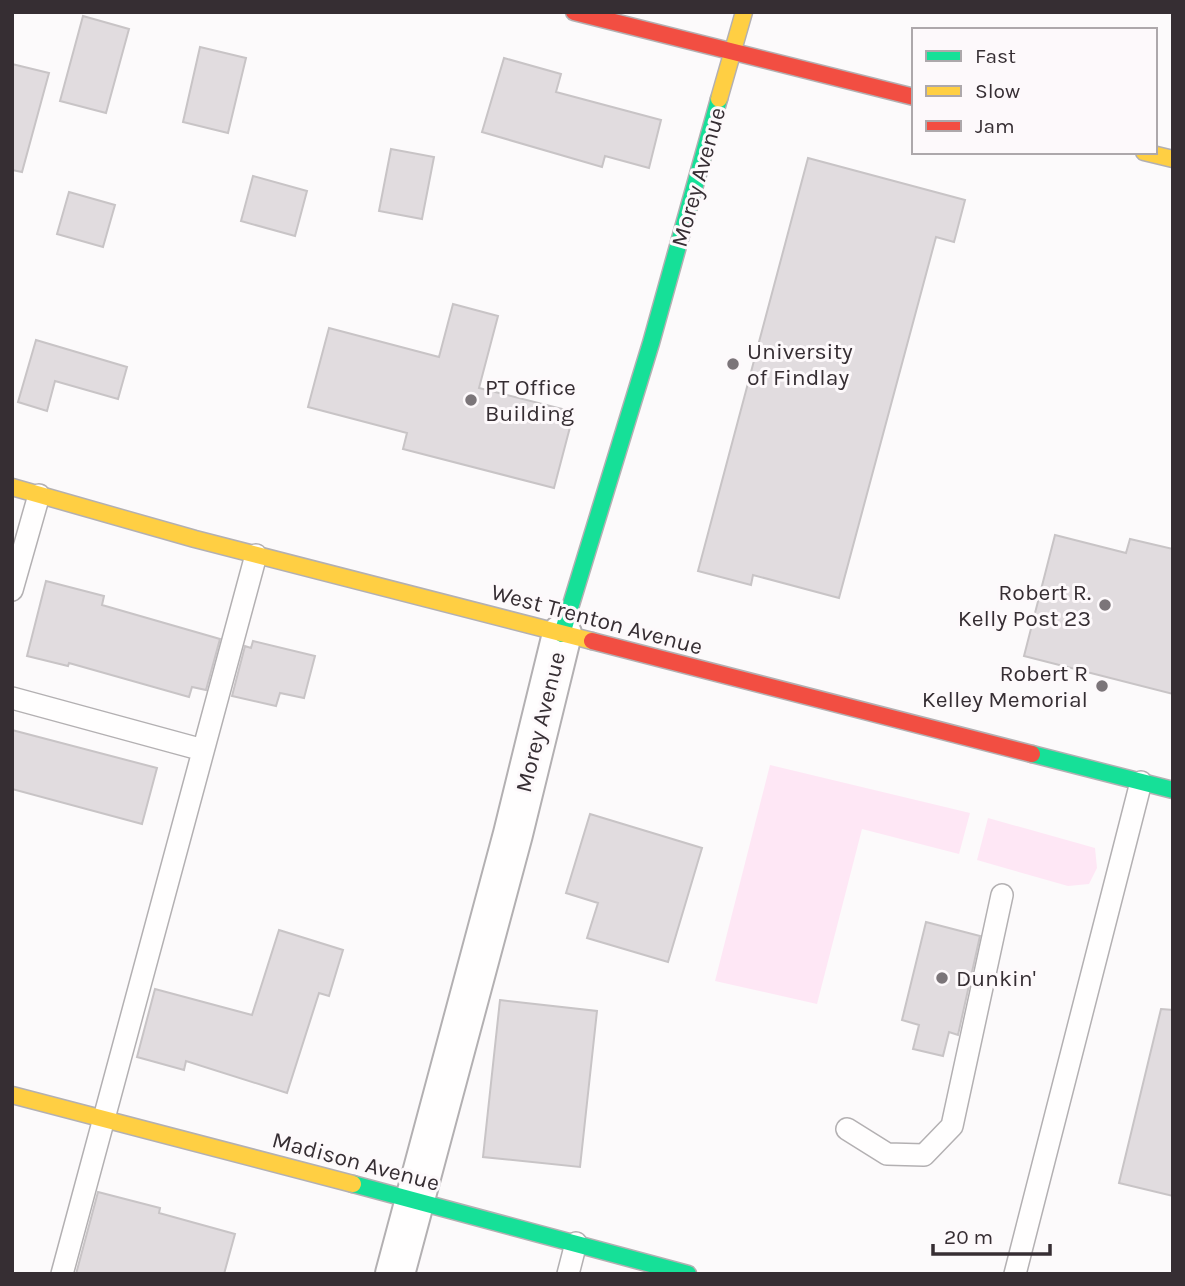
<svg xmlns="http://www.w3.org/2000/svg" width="1185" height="1286" font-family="Karla,sans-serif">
<rect width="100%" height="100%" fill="#fcfafb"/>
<path fill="#fee7f5" d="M770,765L970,813L959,854L862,829L817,1004L715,981Z
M988,818L1095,848L1097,868L1089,884L1068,886L977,860Z"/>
<path fill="#e1dcdf" stroke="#c8c4c6" stroke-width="2" d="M83,16L129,29L106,113L60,101Z
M200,47L246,58L228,133L183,122Z
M504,58L561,74L556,92L661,120L649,168L605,156L602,167L482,132Z
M12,64L49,73L22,172L12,170Z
M391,149L434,157L422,219L379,211Z
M808,158L965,200L954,242L936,237L839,598L753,575L751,585L698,571Z
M253,176L307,191L295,236L241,221Z
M69,192L115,205L103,247L57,234Z
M453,304L498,316L479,388L574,412L554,488L403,449L407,433L308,407L329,328L439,357Z
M36,340L127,367L118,399L55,381L47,411L18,402Z
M1055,535L1126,553L1130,539L1173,549V694L1024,656Z
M46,581L104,596L102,605L220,639L206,690L192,687L189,697L69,663L68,666L27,656Z
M253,641L315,656L304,698L280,693L276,706L232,696L245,646L251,648Z
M12,730L157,768L142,824L12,789Z
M590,814L702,848L668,962L587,938L598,903L566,893Z
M926,922L980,936L958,1035L949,1032L943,1056L913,1049L919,1025L902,1020Z
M279,930L343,950L329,996L319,993L287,1093L186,1061L184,1070L137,1057L155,989L252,1015Z
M500,1000L597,1011L580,1167L483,1157Z
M1161,1009L1173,1010V1196L1119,1183Z
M98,1192L160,1208L159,1213L235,1234L224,1274H76Z"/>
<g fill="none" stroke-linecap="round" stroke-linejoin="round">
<defs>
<path id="lane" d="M12,590L39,495
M12,698L203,750
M847,1129L887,1154L924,1155L952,1126L1002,895
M62,1274L256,555
M568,1274L576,1243
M1015,1274L1141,782"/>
<path id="street" d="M395,1274L513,834L562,634"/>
<path id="fast" d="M562,634L651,343L719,99
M1032,754L1173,790
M353,1184L688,1274"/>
<path id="slow" d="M719,99L744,12
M1144,152L1173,159
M12,487L195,539L592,641
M12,1095L353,1184"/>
<path id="jam" d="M574,12L914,97
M592,641L1032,754"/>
</defs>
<use href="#lane" stroke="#b3b0b2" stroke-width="24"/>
<use href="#street" stroke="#b3b0b2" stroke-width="42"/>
<use href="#fast" stroke="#b3b0b2" stroke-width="19"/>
<use href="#slow" stroke="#b3b0b2" stroke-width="19"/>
<use href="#jam" stroke="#b3b0b2" stroke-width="19"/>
<use href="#lane" stroke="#fffefe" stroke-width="21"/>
<use href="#street" stroke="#fffefe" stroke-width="38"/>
<use href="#fast" stroke="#16e098" stroke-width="16"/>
<use href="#slow" stroke="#ffcf43" stroke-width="16"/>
<use href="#jam" stroke="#f24e42" stroke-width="16"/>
</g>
<g fill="#7b7579" stroke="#fdf9fb" stroke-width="2.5">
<circle cx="733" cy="364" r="7"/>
<circle cx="471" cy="400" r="7"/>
<circle cx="1105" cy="605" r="7"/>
<circle cx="1102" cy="686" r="7"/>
<circle cx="942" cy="978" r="7"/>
</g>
<g text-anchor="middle" stroke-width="6" stroke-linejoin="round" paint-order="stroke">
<g font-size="23" fill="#362e33" stroke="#fdf9fb">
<text transform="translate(698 177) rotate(-74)" y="8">Morey Avenue</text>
<text transform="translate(597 619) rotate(15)" y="8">West Trenton Avenue</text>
<text transform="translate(540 722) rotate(-76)" y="8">Morey Avenue</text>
<text transform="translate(356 1161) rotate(15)" y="8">Madison Avenue</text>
</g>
<g font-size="23" fill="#362e33" stroke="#fdf9fb" text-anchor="start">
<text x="747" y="359">University<tspan x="747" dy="26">of Findlay</tspan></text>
<text x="485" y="395">PT Office<tspan x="485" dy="26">Building</tspan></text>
<text x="1091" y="600" text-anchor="end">Robert R.<tspan x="1091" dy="26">Kelly Post 23</tspan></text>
<text x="1088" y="681" text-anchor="end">Robert R<tspan x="1088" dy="26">Kelley Memorial</tspan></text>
<text x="956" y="986">Dunkin'</text>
</g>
</g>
<rect width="1185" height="1286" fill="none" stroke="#362e33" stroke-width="28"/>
<rect x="912" y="28" width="245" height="126" fill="#fdf9fb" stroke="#ada8ab" stroke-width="2"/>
<rect x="926" y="51" width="35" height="10" fill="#16e098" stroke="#ada8ab" stroke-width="2"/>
<text x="975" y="63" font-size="21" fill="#362e33">Fast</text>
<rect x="926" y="86" width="35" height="10" fill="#ffcf43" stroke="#ada8ab" stroke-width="2"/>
<text x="975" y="98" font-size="21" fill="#362e33">Slow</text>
<rect x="926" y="121" width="35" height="10" fill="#f24e42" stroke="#ada8ab" stroke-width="2"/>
<text x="975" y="133" font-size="21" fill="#362e33">Jam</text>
<path d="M933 1244v10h117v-10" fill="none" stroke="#362e33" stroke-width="3.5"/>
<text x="944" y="1244" font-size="21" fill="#362e33" stroke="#fdf9fb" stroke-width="5" paint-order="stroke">20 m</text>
</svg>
